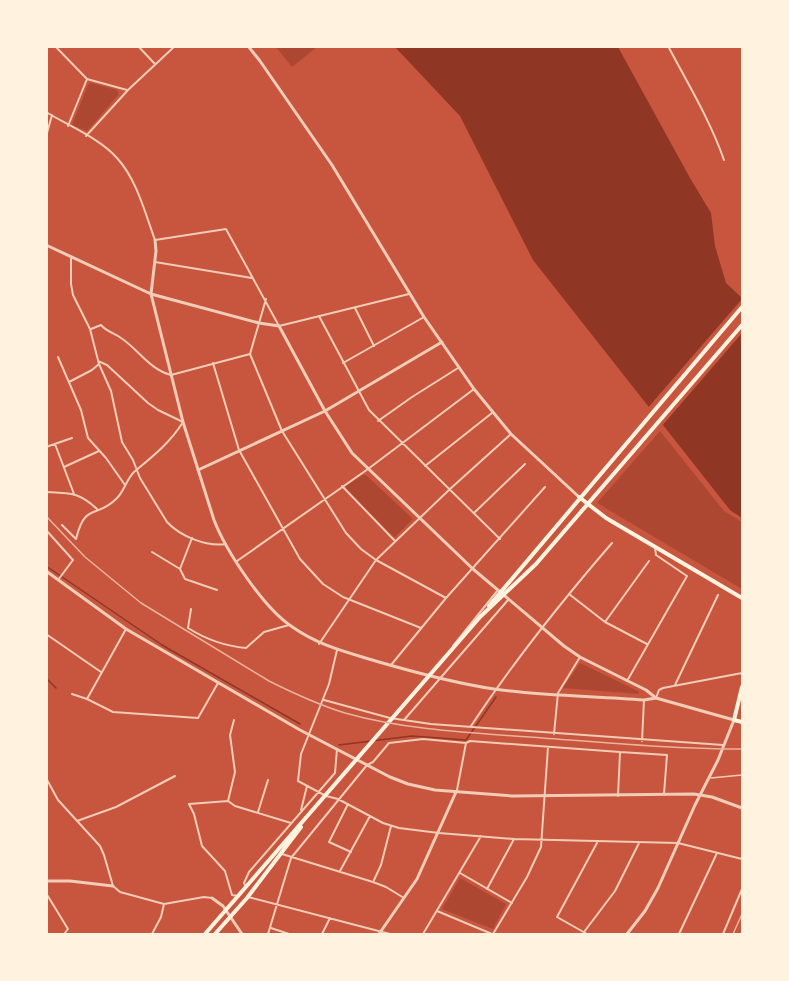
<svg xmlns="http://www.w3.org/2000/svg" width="789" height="981" font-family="'IBM Plex Sans',sans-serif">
<rect width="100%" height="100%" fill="#c8553d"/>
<path fill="#ae4732" d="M276,47H317L292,67Z
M91,83L117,90L119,94L87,131L72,125L88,85Z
M660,431L724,511L742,522V589L597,503Z
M363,475H366L413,519L396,536L394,537L346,489V486Z
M580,663L638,691L639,694L563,688Z
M460,878L506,904L493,929L442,909Z"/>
<path fill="#8f3625" d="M395,47H618L690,178L711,213L715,246L726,283L742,298V518L730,510L533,260L460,116Z"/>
<path fill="#c8553d" d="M742,299V333L661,427L646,410Z"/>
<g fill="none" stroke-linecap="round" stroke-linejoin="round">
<path stroke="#8f3625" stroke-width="1.5" d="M46,566L162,645L300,724
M46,678L56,688
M339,745L412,736L466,740L496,697"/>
<path stroke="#f1ccb7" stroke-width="1.5" d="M711,778L742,775"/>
<path stroke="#f1ccb7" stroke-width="2" d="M55,46L87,79L127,90
M138,46L155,64
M668,46C688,84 710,120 724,160
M46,112C69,126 99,138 117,158C137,180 145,213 155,240L226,229L279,326L409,294
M68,126L87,79
M47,133L52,115
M86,136L128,90L175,46
M71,257V284L73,295L90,329L99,364L111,391L122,442L133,460L140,478L167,522C180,536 206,547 226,544
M155,262L252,278
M266,299L250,354L282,431L346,533L361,549L376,560L446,598
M355,308L374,346
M319,316L369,410L500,539
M91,329L101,325C107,332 114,333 121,338C138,349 150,370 171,375L250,354
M58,357L81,410L88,438L106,458L125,485
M213,363L239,450L300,559L323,584L343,597L421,628
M343,363L424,317
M69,382L92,370L99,364
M378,421L412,397L458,368
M55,444L74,494
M46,447L72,438
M425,466L492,413
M64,467L99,451
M342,486L395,541
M46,492C70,493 79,492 97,509
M475,512L525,464
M62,525L76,539
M46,530L73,560L58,580
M76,539C85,502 96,519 116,499C124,492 126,480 134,472C152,457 170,443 183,422L158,410L148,403L107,365L98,361
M152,552L180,569L185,579L217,590
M237,561L368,469L474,389
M180,569L192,538
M569,594L605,622L647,644
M191,609L188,628C207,640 224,646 246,648L264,632L289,625
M605,622L649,561
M46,634L101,672
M319,644L376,560L450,489L511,434
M453,646L498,590
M337,650L329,684L301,754L298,781L326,796L338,799L383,823L399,828L439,833L514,839L678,843L742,859
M391,665L446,598L545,487
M627,681L687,576L656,555L655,548
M675,685L718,595
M72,694L87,699L113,712L198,718L218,683
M656,698L659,690L663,688L742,673
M87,699L126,629
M324,700L390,718L431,724L723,745
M404,720L508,600
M471,726C514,661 561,602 612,543
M554,734L558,693L580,657
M642,741L644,700
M620,752L667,755L664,794
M46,778L58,800L100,846L104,855L113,886L120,892L164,904L204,897L212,898
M457,790L466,743
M228,801L235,772L230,735L234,720
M348,804L329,842L351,852
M301,810L307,786
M258,812L268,780
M77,821L116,807L175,776
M282,854L373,882L386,887L404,898
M340,871L370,816
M460,873L512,903
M374,880L381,865L391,826
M246,887L244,883L249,872L335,773L337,749
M487,889L514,839
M46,893L68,929L64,934
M238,896L232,895L225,871L202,846L194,814L189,804L228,801L235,806L291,823
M248,897L390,934
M437,911L492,934
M271,928L289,934
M584,932L615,891L639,843
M152,934L161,917L164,904
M268,934L291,858L367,765L373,762L389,743L423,739L466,743L470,741L620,752L618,796
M322,934L330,918
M423,934L481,836
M493,934L527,877L541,847L548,747
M587,934L557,917L598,841
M679,934L717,853
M723,934L742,889"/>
<path stroke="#f1ccb7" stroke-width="3" d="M248,46L260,61L332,165L424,317L474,389L511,434L579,497
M155,240L156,251L151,294L183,422L214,520C226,551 263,607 291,626C319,646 346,652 379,662C417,673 454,683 494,689C543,696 594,696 644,700L656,698
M46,245L151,294L259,323L279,326L325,411L352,453L473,569L564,646L580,657L646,690L656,698L734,720L718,760L695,805L658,888L645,911L627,934
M198,470L325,411L442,342
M46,571L126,629L300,730L390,777L408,784L435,790L512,796L694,794L712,797L742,808
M46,881H70L113,886
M212,898L223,906L242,934
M379,934L417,879L456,792"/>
<path stroke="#fff3e0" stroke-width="4" d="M579,497L606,518L742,598
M489,606L742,307
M742,687L734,720L742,722
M205,934L480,617L536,564L742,325
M215,934L247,898L301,827"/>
<path stroke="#e9b49f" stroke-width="1.5" d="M46,516L85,557L141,603L269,681C293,693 319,705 345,713C409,731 477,733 543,738C609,743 676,749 742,749
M733,934L742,914"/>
</g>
<rect width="789" height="981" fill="none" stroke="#fff3e0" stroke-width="96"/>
</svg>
